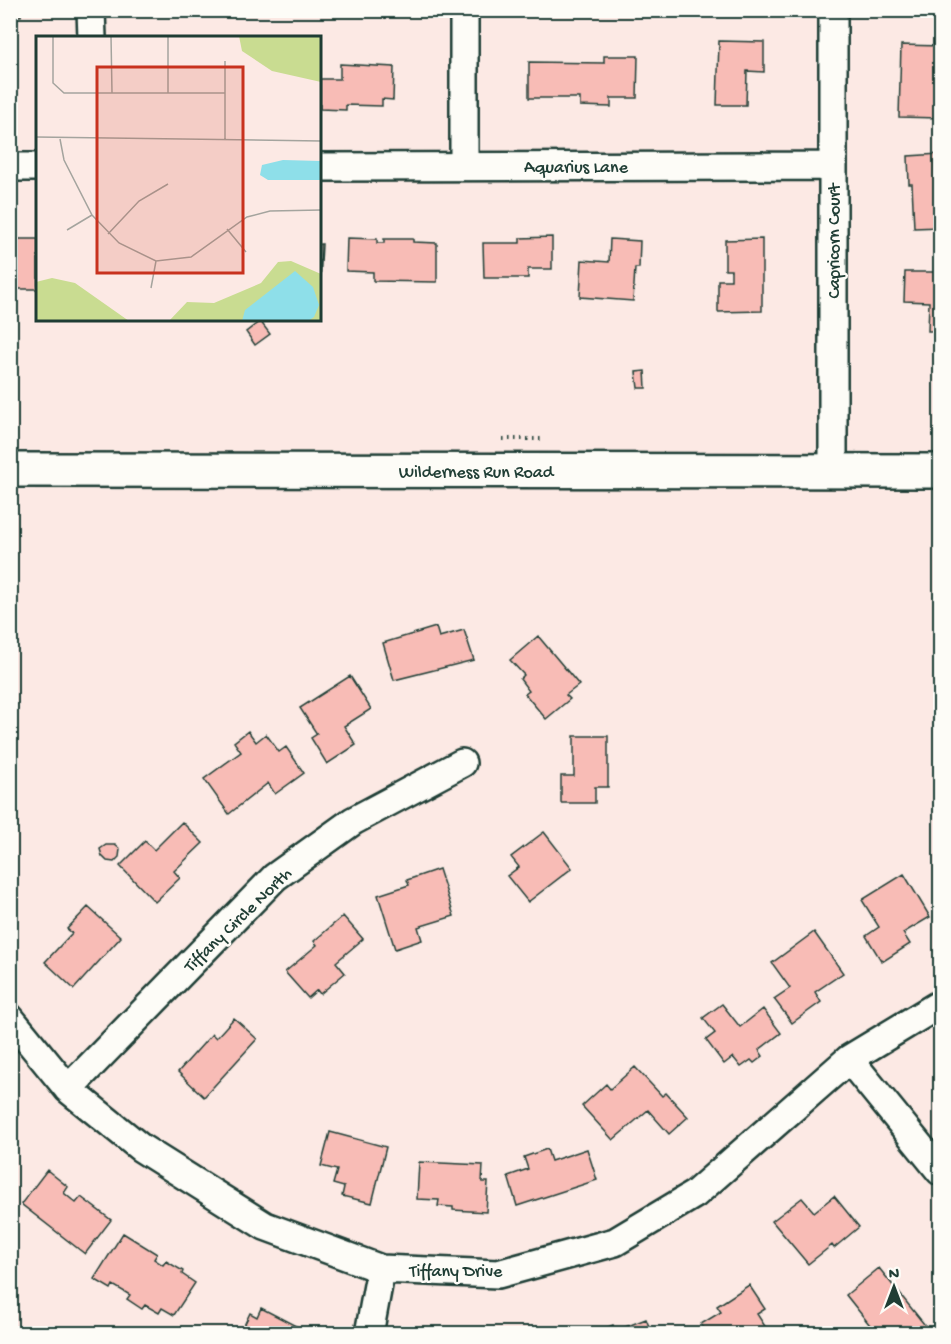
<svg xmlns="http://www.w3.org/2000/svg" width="951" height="1344" font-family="'Gochi Hand',sans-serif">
<rect width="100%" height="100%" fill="#fce9e4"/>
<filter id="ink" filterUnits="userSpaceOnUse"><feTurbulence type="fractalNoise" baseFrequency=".0167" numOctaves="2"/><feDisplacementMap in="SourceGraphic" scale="12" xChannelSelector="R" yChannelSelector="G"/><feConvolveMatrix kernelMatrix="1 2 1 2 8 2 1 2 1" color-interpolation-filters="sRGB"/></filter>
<g filter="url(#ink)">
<path fill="#f8bcb6" stroke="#1f3d34" stroke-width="1.5" d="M10,10H21V16H10Z
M170,10H202V14H170Z
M719,41L764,42V72L747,71L746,105H717Z
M901,45L940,46V118L899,117Z
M604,56H638L637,98H611V107L580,106V98H529V62L604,63Z
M340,64L394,67L393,100L382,99V106L346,105V110L320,109V79H340Z
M940,154V227L914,228L912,184H909L908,156Z
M552,237V269H528V278H484L483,243H520V238Z
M347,238L377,239V243H384V239H413V242L437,243V282L373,281V272L346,271Z
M10,239H38V289H10Z
M610,239L640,241L639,268H635L633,301L580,297L582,260L609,262Z
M762,239V311L718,312V280H731V270H725V240Z
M320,244H322L320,284Z
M905,272H935V279H940V331H928L929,302L904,301Z
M260,321L270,334L255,345L246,332Z
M645,371L646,388H638L636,372Z
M436,627L439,637L464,630L474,660L394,680L383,643Z
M538,636L579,685L566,695L570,699L546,719L525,694L529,691L520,679L524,675L510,660Z
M350,676L371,709L344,726L356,745L327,764L311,738L317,734L300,708Z
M248,731L256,742L266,734L279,752L286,747L304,773L275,794L268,783L229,814L204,779L241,752L234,742Z
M574,736H608V787H595V803H561V776H574Z
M182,822L203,843L174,871L180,878L155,902L120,866L145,841L154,850Z
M544,832L572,868L528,902L507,876L519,867L511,857Z
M106,845H115L120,849L119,857L114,862L107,861L102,856L100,849Z
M439,869L454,916L418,927L422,940L395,949L378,895L409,885L407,880Z
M904,874L930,917L903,933L910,944L882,962L866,936L879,927L862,900Z
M88,907L121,937L74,989L45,962L72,933L67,929Z
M343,916L363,939L336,962L345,973L320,994L317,990L308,998L285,972L317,945L314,941Z
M814,932L843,973L815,992L821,1002L792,1023L774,999L790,988L772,963Z
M722,1004L740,1027L763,1009L781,1033L759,1050L763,1056L754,1063L751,1060L741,1067L733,1057L724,1064L706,1040L715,1033L703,1018Z
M234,1018L257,1039L204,1097L178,1072L212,1034L216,1038Z
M635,1067L662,1096L666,1093L688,1117L669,1134L648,1110L613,1140L582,1106L606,1084L610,1089Z
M330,1132L386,1147L372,1203L342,1196L344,1187L333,1184L337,1170L321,1166Z
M547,1149L551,1161L587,1149L597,1180L517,1206L508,1176L528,1169L524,1157Z
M419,1162L483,1165L482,1182H488L486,1212L453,1210V1207L438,1206L439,1200L417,1199Z
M47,1170L68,1187L64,1193L76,1203L81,1197L111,1220L85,1254L21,1204Z
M834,1196L859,1227L834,1248L832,1245L808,1264L772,1221L802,1198L814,1212Z
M123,1233L157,1254L154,1259L163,1265L166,1261L183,1271L182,1274L195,1283L174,1315L162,1308L159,1313L145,1305L142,1309L127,1299L130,1295L113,1285L111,1289L94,1279Z
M879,1268L932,1334H877L846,1295Z
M749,1285L765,1309L757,1314L770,1334H707L701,1324L721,1312L717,1306Z
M261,1308L296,1326L292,1334H240L250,1313L257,1317Z
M646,1319L652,1334H591L613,1325L615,1331Z"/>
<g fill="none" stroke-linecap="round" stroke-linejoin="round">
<defs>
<path id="minor" d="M91,10L92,38
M464,10V166
M10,167H38
M320,167L833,166
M833,471V10
M10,1018L68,1089L141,1148L265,1226L381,1269L498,1274L615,1242L695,1194L849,1059L940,1004
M849,1059L940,1171
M68,1089L275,877L353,821L462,763
M369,1334L381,1269"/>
<path id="tertiary" d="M10,470L940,471"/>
</defs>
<use href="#minor" stroke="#1f3d34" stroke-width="32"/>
<use href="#tertiary" stroke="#1f3d34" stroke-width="38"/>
<path stroke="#1f3d34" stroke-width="4" stroke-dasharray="1.5 4.5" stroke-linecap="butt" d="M503,439H541"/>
<use href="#minor" stroke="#fdfcf7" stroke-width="27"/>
<use href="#tertiary" stroke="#fdfcf7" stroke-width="33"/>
</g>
</g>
<g text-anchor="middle" stroke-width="5" stroke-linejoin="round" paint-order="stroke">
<g font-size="18" fill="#1f3d34" stroke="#fdfcf7">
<text x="576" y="172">Aquarius Lane</text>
<text transform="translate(833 241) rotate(-90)" y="6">Capricorn Court</text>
<text x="476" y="477">Wilderness Run Road</text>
<text transform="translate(237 919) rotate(-44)" y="6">Tiffany Circle North</text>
<text x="456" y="1276">Tiffany Drive</text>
</g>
</g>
<g transform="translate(36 36)">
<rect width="285" height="285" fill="#fce9e4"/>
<path d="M203,0H285V46L236,35L206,15ZM255,225L285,238V285H133L151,266L178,267L225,247L242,226ZM16,242L39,247L93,285H0V246Z" fill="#c9dc91"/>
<path d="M235,0H285V5L265,28H259Z" fill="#c9dc91"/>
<path d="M247,124L285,125V144H232L224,139L226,129ZM259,235L277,251L283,269L278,281L272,285H206L209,274Z" fill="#8edfe9"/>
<path fill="none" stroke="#a4a49e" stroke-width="1.5" d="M17,0V47L28,57H189M75,0L76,57M132,0V57M0,101L285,105M24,103L28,124L56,179L83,207L120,225L155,221L211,181L234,175L285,174M189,103V25M191,193L210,216M31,194L56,179M72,198L103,165L132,148M115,252L120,225"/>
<path fill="#c8321e" fill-opacity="0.15" stroke="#c8321e" stroke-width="3" d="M61,31H207V237H61Z"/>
<rect width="285" height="285" fill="none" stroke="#1f3d34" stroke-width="3"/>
</g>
<rect width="951" height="1344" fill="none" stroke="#fdfcf7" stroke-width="36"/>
<rect x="18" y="18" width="915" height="1308" fill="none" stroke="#1f3d34" stroke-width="2" filter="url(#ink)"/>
<g transform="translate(894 1287)" stroke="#fdfcf7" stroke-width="4.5" paint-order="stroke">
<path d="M0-4.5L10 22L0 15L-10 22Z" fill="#1f3d34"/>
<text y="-9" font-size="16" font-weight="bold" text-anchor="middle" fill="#1f3d34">N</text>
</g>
</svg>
